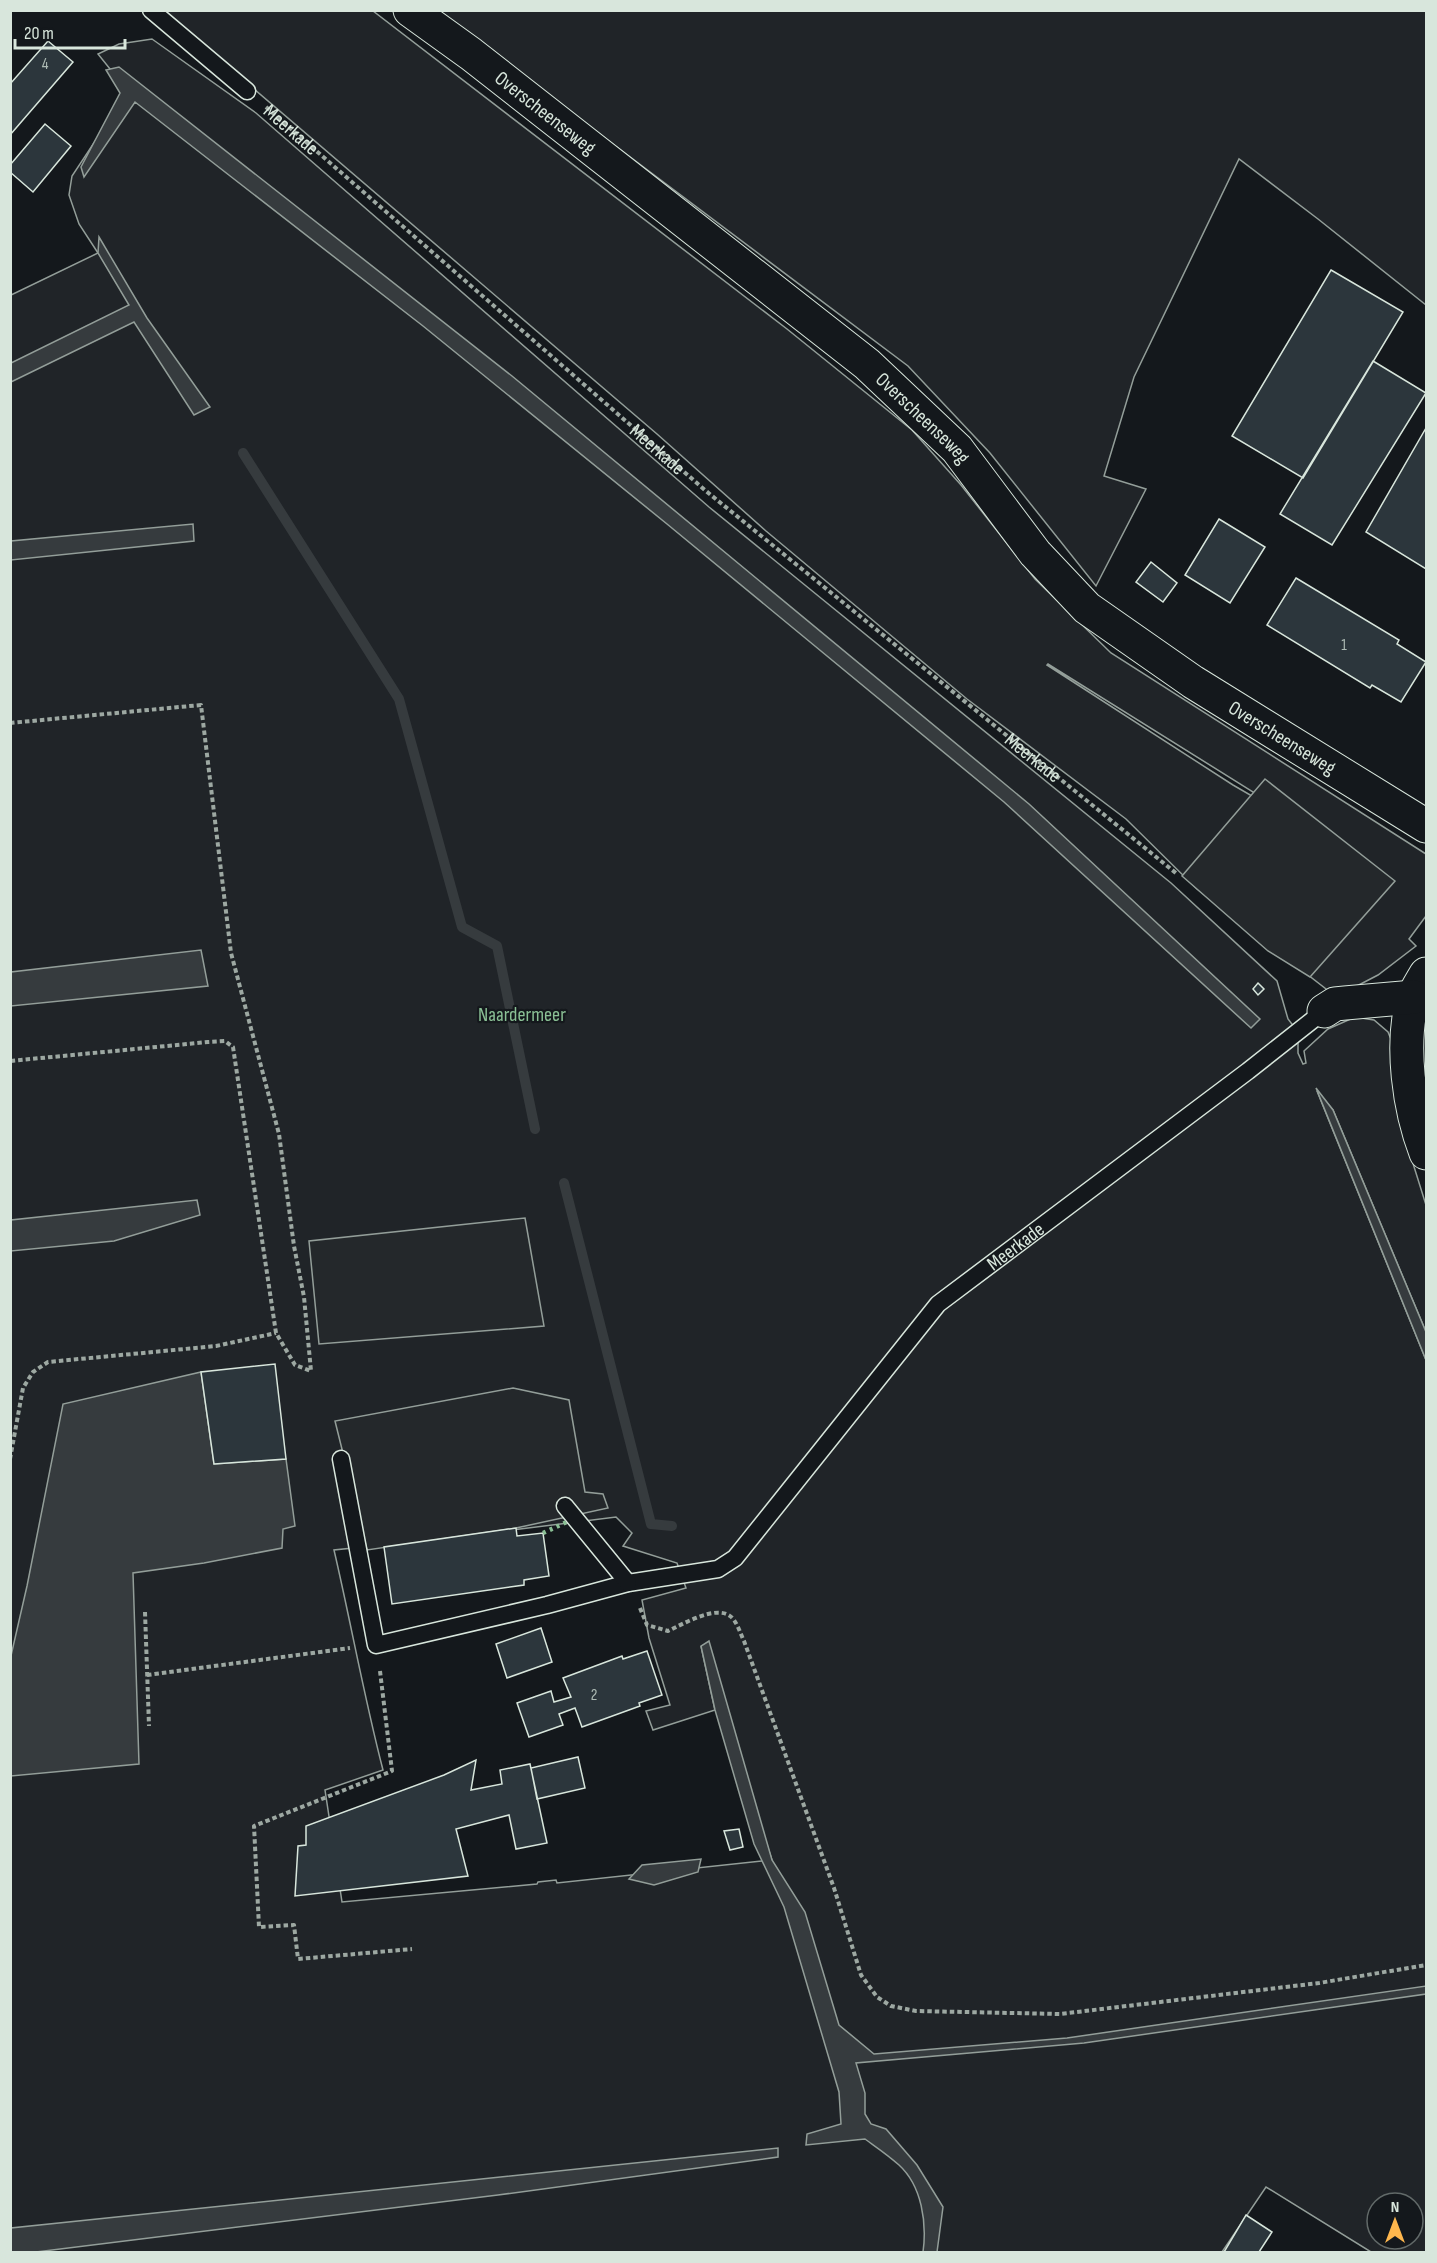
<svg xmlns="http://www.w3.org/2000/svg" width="1437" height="2263" font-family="'Sofia Sans Condensed',sans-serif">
<rect width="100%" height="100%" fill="#14181c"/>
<path fill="#202428" stroke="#939e99" stroke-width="1.5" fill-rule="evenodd" d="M163,11H373L787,329L912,430L961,485L1035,579L1111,653L1426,854V916L1409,939L1416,946L1378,975L1353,988L1330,992L1197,889L1126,819L967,699L766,531L657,434ZM1047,665L1048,664L1362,860L1233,785Z
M436,11H1426V305L1318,219L1239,159L1134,377L1104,476L1146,489L1096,586L990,453L908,366Z
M152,39L256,113L709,507L1171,883L1277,981L1288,1019L1298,1032V1053L1303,1064L1306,1063L1304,1051L1328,1029L1355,1017L1374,1020L1388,1032L1395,1049L1411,1157L1426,1205V1332L1333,1110L1317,1091L1426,1360V2252H1371L1266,2187L1222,2252H11V295L98,253L79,224L69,195L72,176L133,84L110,69L98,54L119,44ZM616,1517L632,1533L623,1546L677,1563L686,1588L642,1600L649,1638L670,1705L646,1711L653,1730L715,1710L701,1646L772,1860L557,1883L556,1880L538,1882L537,1884L342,1902L325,1790L383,1770C364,1697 351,1623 334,1550L441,1539ZM1377,2203H1413V2239H1377Z"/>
<path fill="#24282b" stroke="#939e99" stroke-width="1.5" d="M1265,779L1395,881L1310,977L1268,951L1182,876Z
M525,1218L544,1326L319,1344L309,1241Z
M513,1388L569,1400L585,1492L603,1494L608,1508L516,1528L367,1550L335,1421Z"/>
<path fill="#363b3e" stroke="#939e99" stroke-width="1.5" d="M119,67L512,376L1029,804L1260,1019L1251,1028L1004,802L667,524L423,326L135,102L84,177L81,167L120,93L106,70Z
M99,237L147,318L210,407L194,415L134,322L11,382V363L129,305L98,253Z
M193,524L194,541L11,560V541Z
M201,950L208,986L11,1006V972Z
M1316,1088L1333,1110L1426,1332V1360Z
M197,1200L200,1215L114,1241L11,1251V1220Z
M201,1372L214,1464L286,1459L295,1526L283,1529L282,1548L204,1563L133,1573L139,1764L11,1776L10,1660L27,1586L63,1404Z
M709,1641L772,1860L805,1912L839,2025L874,2054L1067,2038L1426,1986V1994L1084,2043L856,2063L865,2093V2114L871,2124L886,2129L917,2165L943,2207L937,2252H923C927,2223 922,2186 899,2165C888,2155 876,2147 865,2139L806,2145L807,2134L841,2124L839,2092L784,1907L754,1844L715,1710L701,1646Z
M701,1859L698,1872L654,1885L629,1879L642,1865Z
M778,2148V2157L498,2195L36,2252H11V2228Z"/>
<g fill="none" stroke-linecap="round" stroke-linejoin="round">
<path stroke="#363b3e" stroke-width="10" d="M243,453L399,699L462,927L497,946L535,1129
M564,1183L651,1524L672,1526"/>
</g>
<path fill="#2c363c" stroke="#d8e6dc" stroke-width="1.5" d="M48,41L73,62L10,135V84Z
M45,124L71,146L33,192L10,172V165Z
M1331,270L1403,312L1303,478L1232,436Z
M1373,361L1426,393L1332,545L1280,514Z
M1426,428V569L1366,532Z
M1219,519L1265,547L1230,603L1185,575Z
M1151,562L1177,583L1163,602L1136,582Z
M1296,578L1399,640L1397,644L1426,662L1401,702L1372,685L1370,688L1267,625Z
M1258,983L1264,989L1258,995L1253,989Z
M275,1364L286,1459L214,1464L201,1372Z
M516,1528L517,1536L543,1533L549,1576L524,1580V1585L392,1604L384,1547Z
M541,1628L552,1662L507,1678L496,1644Z
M647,1651L662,1695L639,1703L640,1706L582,1727L575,1708L559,1714L563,1725L529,1737L517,1703L551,1691L554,1702L571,1697L563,1678L622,1656L623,1659Z
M578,1757L585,1788L537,1799L531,1768Z
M476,1760L471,1790L502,1784L500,1770L530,1764L547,1843L516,1849L509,1815L456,1829L468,1876L295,1896L298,1846L306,1845V1826L444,1775Z
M739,1829L743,1847L730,1850L724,1831Z
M1246,2215L1272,2232L1259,2252H1224Z"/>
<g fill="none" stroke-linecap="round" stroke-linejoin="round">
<defs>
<g id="service">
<path d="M151,10L247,91"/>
<path id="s2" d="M341,1459L376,1645L547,1605L628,1583L718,1569L735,1558L938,1304L1248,1071L1324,1011"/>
<path d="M565,1506L628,1583"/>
</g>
<g id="minor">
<path id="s3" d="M410,10L471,54L867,364L957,449L1035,553L1087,608L1193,682L1426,826"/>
<path d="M1426,974C1422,981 1416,990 1413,998C1400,1045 1409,1109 1426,1153"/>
<path d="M1324,1011L1335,1004L1345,1003L1414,997"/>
</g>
</defs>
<use href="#service" stroke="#d8e6dc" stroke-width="19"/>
<use href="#minor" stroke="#d8e6dc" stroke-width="35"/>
<g stroke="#9da8a2" stroke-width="4" stroke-dasharray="4.5 3" stroke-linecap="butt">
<path id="s1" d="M266,107L706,491L1177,874"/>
<path d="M10,723L201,705L231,953L279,1134L294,1246L304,1297L311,1371L295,1365L276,1333L233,1047L225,1041L208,1042L10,1061"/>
<path d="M10,1459L23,1388L33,1372L48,1362L216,1346L276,1333"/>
<path d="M640,1608L647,1625L668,1631C683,1624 715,1605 730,1616C737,1621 740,1633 744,1641L834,1888L861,1975L877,1997L891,2006L916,2011L1060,2014L1319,1983L1426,1965"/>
<path d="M145,1612L149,1726"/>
<path d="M380,1671L392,1771L254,1826L259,1927L294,1925L298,1959L412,1949"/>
<path d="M147,1675L350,1648"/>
</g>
<use href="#service" stroke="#14181c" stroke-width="16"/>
<use href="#minor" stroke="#14181c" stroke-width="33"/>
<path stroke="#8ac095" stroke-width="4.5" stroke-dasharray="3 4.5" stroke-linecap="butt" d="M543,1533L569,1521"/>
</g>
<g text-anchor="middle" stroke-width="4.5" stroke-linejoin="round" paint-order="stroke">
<g font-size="16" fill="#adbab4">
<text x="45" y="69">4</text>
<text x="1344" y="650">1</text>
<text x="594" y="1700">2</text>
</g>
<g font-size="20" fill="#d8e6dc" stroke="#14181c">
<text dy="7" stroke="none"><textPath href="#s3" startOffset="170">Overscheenseweg</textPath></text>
<text dy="7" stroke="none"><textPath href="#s1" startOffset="34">Meerkade</textPath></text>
<text dy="7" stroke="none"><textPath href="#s3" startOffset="656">Overscheenseweg</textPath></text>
<text dy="7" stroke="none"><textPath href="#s1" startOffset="520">Meerkade</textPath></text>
<text dy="7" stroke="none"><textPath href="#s3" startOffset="1142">Overscheenseweg</textPath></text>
<text dy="7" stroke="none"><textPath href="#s1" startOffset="1006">Meerkade</textPath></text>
<text dy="7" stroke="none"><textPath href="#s2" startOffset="982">Meerkade</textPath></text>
</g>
<g font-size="20" fill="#8ac095" stroke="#14181c">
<text x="522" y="1021">Naardermeer</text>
</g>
</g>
<rect width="1437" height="2263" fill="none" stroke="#d8e6dc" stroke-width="24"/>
<g transform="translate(1395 2221)"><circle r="28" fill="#14181c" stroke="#626a69" stroke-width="1.5"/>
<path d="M0-4.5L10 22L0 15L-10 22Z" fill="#ffb74d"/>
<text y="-9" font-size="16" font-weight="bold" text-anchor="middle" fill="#d8e6dc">N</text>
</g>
<path d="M15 39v9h110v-9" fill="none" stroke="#d8e6dc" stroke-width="3"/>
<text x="24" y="39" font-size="18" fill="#d8e6dc" stroke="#14181c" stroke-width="4.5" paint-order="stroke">20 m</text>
</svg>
